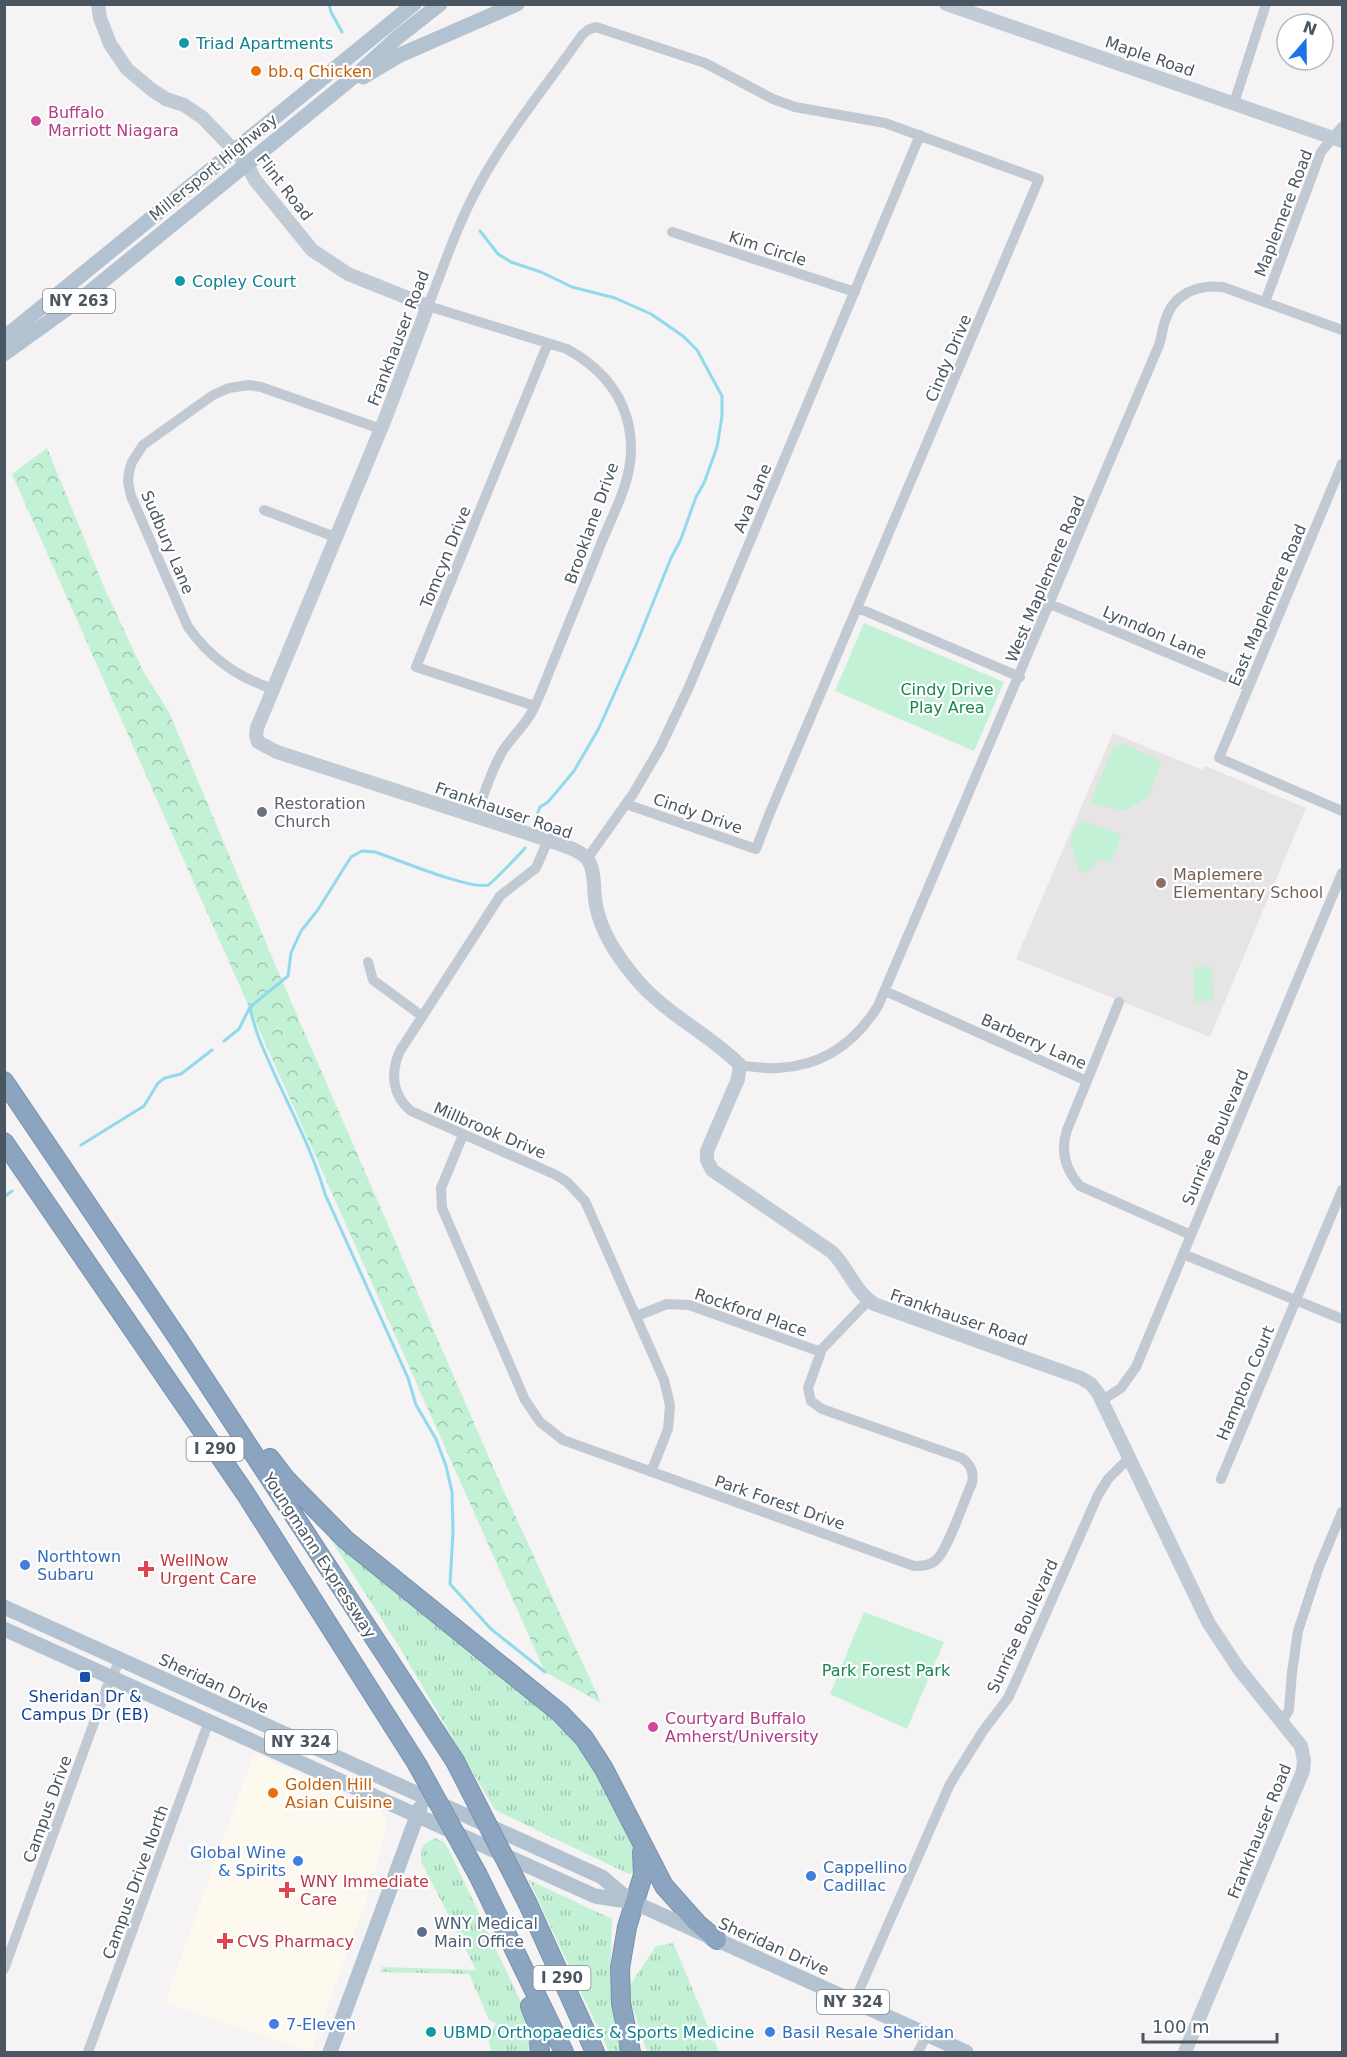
<svg xmlns="http://www.w3.org/2000/svg" width="1347" height="2057" font-family="'DejaVu Sans',sans-serif">
<defs>
<pattern id="grass-tufts" width="24" height="20" patternUnits="userSpaceOnUse" patternTransform="scale(1.5)"><rect width="24" height="20" fill="#c3f1d5"/><path d="M3 7l-1-3M5 7V3M7 7l1-3M15 17l-1-3M17 17v-4M19 17l1-3" fill="none" stroke="#a0c6b0"/></pattern>
<pattern id="forest-crowns" width="20" height="18" patternUnits="userSpaceOnUse" patternTransform="scale(1.5)"><rect width="20" height="18" fill="#c3f1d5"/><path d="M2 6a3 3 0 1 1 6 0M12 15a3 3 0 1 1 6 0" fill="none" stroke="#a0c6b0"/></pattern>
</defs>
<rect width="100%" height="100%" fill="#f5f3f3"/>
<path fill="#fdf9ef" d="M254,1753L382,1812L387,1824L367,1899L311,2052L165,2002Z"/>
<path fill="#e6e4e5" d="M1113,733L1202,770L1205,766L1306,808L1210,1037L1016,959Z"/>
<path fill="url(#grass-tufts)" d="M321,1524L566,1726L594,1768L639,1860L638,1872L629,1874L495,1810L400,1648Z
M435,1838L444,1842L450,1852L528,2017L532,2045L531,2052H491L489,2041L496,2023L489,2020L469,1974L381,1972L382,1967L476,1970L421,1861C422,1846 421,1845 435,1838Z
M529,1880L612,1919L610,1981L614,2017L625,2052H609Z
M673,1943L719,2052H647L627,1990L656,1946Z"/>
<path fill="url(#forest-crowns)" d="M47,448L104,587L143,671L169,712L277,969L497,1476L601,1703L545,1672L12,474Z"/>
<path fill="#c3f1d5" d="M864,623L1004,682L974,751L835,691Z
M1123,743L1161,761L1149,796L1125,811L1090,803L1113,747Z
M1080,820L1122,835L1111,863L1101,859L1096,861V865L1087,873L1079,870L1070,842Z
M1211,966L1214,1000L1195,1002L1193,968Z
M864,1612L944,1642L907,1729L830,1694Z"/>
<g fill="none" stroke-linecap="round" stroke-linejoin="round">
<path stroke="#90daee" stroke-width="3" d="M329,4L331,12L342,32
M480,231L498,254L511,262L541,272L572,287L615,298L651,314L683,336L697,350L722,396V416L717,447L704,483L696,497L681,539L671,558L636,645L599,728L574,771L548,802L540,807L534,822
M250,1007C254,1030 265,1053 274,1073C292,1113 313,1152 325,1194L408,1378L416,1405L436,1439L446,1466L452,1492L453,1532L450,1584L491,1629L545,1672
M224,1041L239,1029L250,1007L288,976L291,953L301,931L317,911L351,857L362,851L375,852C396,859 470,890 488,885C491,884 521,853 525,848
M81,1145L144,1106L158,1083L165,1078L181,1074L212,1050
M4,1197L12,1191"/>
<defs>
<path id="highway" d="M4,1081L179,1340L455,1761
M4,1142L245,1493L417,1764
M270,1458L286,1479L346,1540L560,1713L584,1738L604,1769L664,1886L697,1923L717,1940
M478,1875L564,2052
M528,1904L595,2052
M530,2006L538,2027L540,2052
M631,2052L621,2003L620,1968L627,1927L643,1875L642,1852"/>
</defs>
<use href="#highway" stroke="#7690ad" stroke-width="20"/>
<path stroke="#c1cad2" stroke-width="10" d="M1234,103L1266,4
M672,232L855,292
M1265,302L1321,152L1342,127
M1342,464L1219,758L1342,811
M264,510L335,537
M1050,604L1249,687
M858,608L1020,677
M273,689C237,677 210,658 188,627L131,496L128,482L129,472L132,462L143,445L213,395L229,388L249,385L261,387L381,429
M535,706L416,667L548,343
M476,817C483,796 490,774 501,754C510,738 525,726 533,710C542,692 548,673 556,655C571,617 587,580 602,541C614,512 632,480 631,447C630,402 605,370 567,349L428,306C444,266 457,225 478,187C507,133 547,85 582,35L588,30L596,27L705,63L773,99L795,107L885,123L1039,179L769,815L756,849L626,804
M548,840L536,868L500,896L400,1051C390,1073 392,1095 411,1111L556,1175L567,1182L585,1201L664,1380L670,1405L669,1418L668,1429L651,1472
M587,859L633,794L660,748L689,687L920,135
M368,962L373,980L422,1016
M885,991L1087,1081
M1119,1002L1067,1130C1060,1151 1065,1169 1080,1186L1191,1235
M740,1066C753,1066 765,1069 778,1068C822,1066 855,1043 878,1006L1159,345C1162,337 1162,329 1165,321C1173,294 1197,284 1223,287L1342,330
M463,1135L441,1188L442,1208L525,1400L540,1422L563,1440L914,1566C921,1566 930,1566 936,1560C948,1550 964,1500 972,1483C974,1472 971,1465 962,1458L822,1409L811,1401L808,1388L822,1349L868,1301
M1183,1254L1342,1319
M637,1316L667,1304L689,1305L821,1352
M1101,1401L1121,1388L1136,1367L1342,873
M1221,1479L1342,1190
M1282,1721L1289,1710L1292,1672L1298,1631L1319,1567L1342,1512
M4,1969L107,1687L120,1660
M854,2002L950,1784L983,1731L1008,1698L1016,1681L1098,1495L1108,1479L1128,1459
M88,2052L209,1721
M918,2052L927,2035"/>
<path stroke="#c1cbd6" stroke-width="14" d="M98,4L100,18L110,44L127,69L152,90L166,99L184,105L203,118L247,164L255,180L312,250L348,274L428,306L385,419L257,728L256,735L258,742L277,752L548,840C560,845 581,849 588,860C596,872 593,891 596,905C601,933 619,959 637,980C667,1015 708,1033 740,1065L738,1079L707,1151V1160L712,1170L832,1252C848,1268 855,1292 874,1304L1081,1378L1091,1384L1098,1393L1208,1622L1239,1669L1301,1746L1304,1761L1303,1771L1185,2052
M946,4L1342,141"/>
<path stroke="#b3c2d1" stroke-width="15" d="M363,77L400,55L517,4
M4,338L414,4
M4,354L86,295L357,74L398,37L440,4
M4,1607L602,1877L630,1901
M4,1629L595,1896L633,1902L966,2052
M330,2052L420,1808"/>
<use href="#highway" stroke="#8ba5c1" stroke-width="18"/>
<defs>
<path id="highway-bridge" d="M455,1761L528,1904
M417,1764L478,1875"/>
</defs>
<use href="#highway-bridge" stroke="#7690ad" stroke-width="20" stroke-linecap="butt"/>
<use href="#highway-bridge" stroke="#8ba5c1" stroke-width="18"/>
</g>
<g fill="#0f9aa8" stroke="#fff" stroke-width="2">
<circle cx="184" cy="43" r="6"/>
<circle cx="180" cy="281" r="6"/>
<circle cx="431" cy="2032" r="6"/>
</g>
<g fill="#e8710a" stroke="#fff" stroke-width="2">
<circle cx="256" cy="71" r="6"/>
<circle cx="273" cy="1793" r="6"/>
</g>
<g fill="#d1479c" stroke="#fff" stroke-width="2">
<circle cx="36" cy="121" r="6"/>
<circle cx="653" cy="1727" r="6"/>
</g>
<circle fill="#6b7280" stroke="#fff" stroke-width="2" cx="262" cy="812" r="6"/>
<circle fill="#8d6e63" stroke="#fff" stroke-width="2" cx="1161" cy="883" r="6"/>
<g fill="#3f7fe0" stroke="#fff" stroke-width="2">
<circle cx="25" cy="1565" r="6"/>
<circle cx="298" cy="1861" r="6"/>
<circle cx="811" cy="1876" r="6"/>
<circle cx="274" cy="2024" r="6"/>
<circle cx="770" cy="2032" r="6"/>
</g>
<g fill="#e0444e" stroke="#fff" stroke-width="2">
<path d="M143 1560h6v6h6v6h-6v6h-6v-6h-6v-6h6z"/>
<path d="M284 1881h6v6h6v6h-6v6h-6v-6h-6v-6h6z"/>
<path d="M222 1932h6v6h6v6h-6v6h-6v-6h-6v-6h6z"/>
</g>
<rect fill="#1a4fb4" stroke="#fff" stroke-width="2" x="79" y="1671" width="12" height="12" rx="3"/>
<circle fill="#5c6f8a" stroke="#fff" stroke-width="2" cx="422" cy="1932" r="6"/>
<g text-anchor="middle" stroke-width="4.5" stroke-linejoin="round" paint-order="stroke">
<g fill="#fff" stroke="#808990" stroke-width="1.5">
<rect x="43" y="289" width="72" height="24" rx="4.5"/>
<rect x="186.5" y="1437" width="57" height="24" rx="4.5"/>
<rect x="265" y="1730" width="72" height="24" rx="4.5"/>
<rect x="533.5" y="1966" width="57" height="24" rx="4.5"/>
<rect x="817" y="1990" width="72" height="24" rx="4.5"/>
</g>
<g font-size="15" font-weight="bold" fill="#4a5661">
<text x="79" y="306">NY 263</text>
<text x="215" y="1454">I 290</text>
<text x="301" y="1747">NY 324</text>
<text x="562" y="1983">I 290</text>
<text x="853" y="2007">NY 324</text>
</g>
<g font-size="16" fill="#0d838f" stroke="#fff" text-anchor="start">
<text x="196" y="49">Triad Apartments</text>
<text x="192" y="287">Copley Court</text>
<text x="443" y="2038">UBMD Orthopaedics &amp; Sports Medicine</text>
</g>
<g font-size="16" fill="#4a5661" stroke="#fff">
<text transform="translate(1150 56) rotate(19)" y="6">Maple Road</text>
<text transform="translate(213 167) rotate(-39)" y="6">Millersport Highway</text>
<text transform="translate(285 187) rotate(52)" y="6">Flint Road</text>
<text transform="translate(1283 213) rotate(-69)" y="6">Maplemere Road</text>
<text transform="translate(768 248) rotate(18)" y="6">Kim Circle</text>
<text transform="translate(398 338) rotate(-69)" y="6">Frankhauser Road</text>
<text transform="translate(948 358) rotate(-67)" y="6">Cindy Drive</text>
<text transform="translate(752 498) rotate(-67)" y="6">Ava Lane</text>
<text transform="translate(591 523) rotate(-70)" y="6">Brooklane Drive</text>
<text transform="translate(168 542) rotate(67)" y="6">Sudbury Lane</text>
<text transform="translate(445 557) rotate(-68)" y="6">Tomcyn Drive</text>
<text transform="translate(1045 579) rotate(-67)" y="6">West Maplemere Road</text>
<text transform="translate(1267 605) rotate(-67)" y="6">East Maplemere Road</text>
<text transform="translate(1155 632) rotate(23)" y="6">Lynndon Lane</text>
<text transform="translate(504 810) rotate(19)" y="6">Frankhauser Road</text>
<text transform="translate(698 813) rotate(19)" y="6">Cindy Drive</text>
<text transform="translate(1034 1041) rotate(24)" y="6">Barberry Lane</text>
<text transform="translate(490 1130) rotate(23)" y="6">Millbrook Drive</text>
<text transform="translate(1215 1137) rotate(-67)" y="6">Sunrise Boulevard</text>
<text transform="translate(751 1312) rotate(19)" y="6">Rockford Place</text>
<text transform="translate(959 1317) rotate(19)" y="6">Frankhauser Road</text>
<text transform="translate(1245 1383) rotate(-67)" y="6">Hampton Court</text>
<text transform="translate(780 1502) rotate(19)" y="6">Park Forest Drive</text>
<text transform="translate(320 1555) rotate(57)" y="6">Youngmann Expressway</text>
<text transform="translate(1022 1626) rotate(-65)" y="6">Sunrise Boulevard</text>
<text transform="translate(214 1683) rotate(25)" y="6">Sheridan Drive</text>
<text transform="translate(47 1809) rotate(-70)" y="6">Campus Drive</text>
<text transform="translate(1259 1831) rotate(-68)" y="6">Frankhauser Road</text>
<text transform="translate(135 1882) rotate(-70)" y="6">Campus Drive North</text>
<text transform="translate(774 1946) rotate(24)" y="6">Sheridan Drive</text>
</g>
<g font-size="16" fill="#c56008" stroke="#fff" text-anchor="start">
<text x="268" y="77">bb.q Chicken</text>
<text x="285" y="1790">Golden Hill<tspan x="285" dy="18">Asian Cuisine</tspan></text>
</g>
<g font-size="16" fill="#b23c85" stroke="#fff" text-anchor="start">
<text x="48" y="118">Buffalo<tspan x="48" dy="18">Marriott Niagara</tspan></text>
<text x="665" y="1724">Courtyard Buffalo<tspan x="665" dy="18">Amherst/University</tspan></text>
</g>
<g font-size="16" fill="#17864f" stroke="#fff">
<text x="947" y="695">Cindy Drive<tspan x="947" dy="18">Play Area</tspan></text>
<text x="886" y="1676">Park Forest Park</text>
</g>
<g font-size="16" fill="#5b616d" stroke="#fff" text-anchor="start">
<text x="274" y="809">Restoration<tspan x="274" dy="18">Church</tspan></text>
</g>
<g font-size="16" fill="#785e54" stroke="#fff" text-anchor="start">
<text x="1173" y="880">Maplemere<tspan x="1173" dy="18">Elementary School</tspan></text>
</g>
<g font-size="16" fill="#366cbe" stroke="#fff" text-anchor="start">
<text x="37" y="1562">Northtown<tspan x="37" dy="18">Subaru</tspan></text>
<text x="286" y="1858" text-anchor="end">Global Wine<tspan x="286" dy="18">&amp; Spirits</tspan></text>
<text x="823" y="1873">Cappellino<tspan x="823" dy="18">Cadillac</tspan></text>
<text x="286" y="2030">7-Eleven</text>
<text x="782" y="2038">Basil Resale Sheridan</text>
</g>
<g font-size="16" fill="#be3a42" stroke="#fff" text-anchor="start">
<text x="160" y="1566">WellNow<tspan x="160" dy="18">Urgent Care</tspan></text>
<text x="300" y="1887">WNY Immediate<tspan x="300" dy="18">Care</tspan></text>
<text x="237" y="1947">CVS Pharmacy</text>
</g>
<g font-size="16" fill="#164399" stroke="#fff">
<text x="85" y="1702">Sheridan Dr &amp;<tspan x="85" dy="18">Campus Dr (EB)</tspan></text>
</g>
<g font-size="16" fill="#4e5e75" stroke="#fff" text-anchor="start">
<text x="434" y="1929">WNY Medical<tspan x="434" dy="18">Main Office</tspan></text>
</g>
</g>
<rect width="1347" height="2057" fill="none" stroke="#4a5661" stroke-width="12"/>
<g transform="translate(1305 42) rotate(20)"><circle r="28" fill="#ffffff" stroke="#b7bbc0" stroke-width="1.5"/>
<path d="M0-4.5L10 22L0 15L-10 22Z" fill="#1a73e8"/>
<text y="-9" font-size="16" font-weight="bold" text-anchor="middle" fill="#4a5661">N</text>
</g>
<path d="M1143 2033v9h134v-9" fill="none" stroke="#4a5661" stroke-width="3"/>
<text x="1152" y="2033" font-size="18" fill="#4a5661" stroke="#ffffff" stroke-width="4.5" paint-order="stroke">100 m</text>
</svg>
